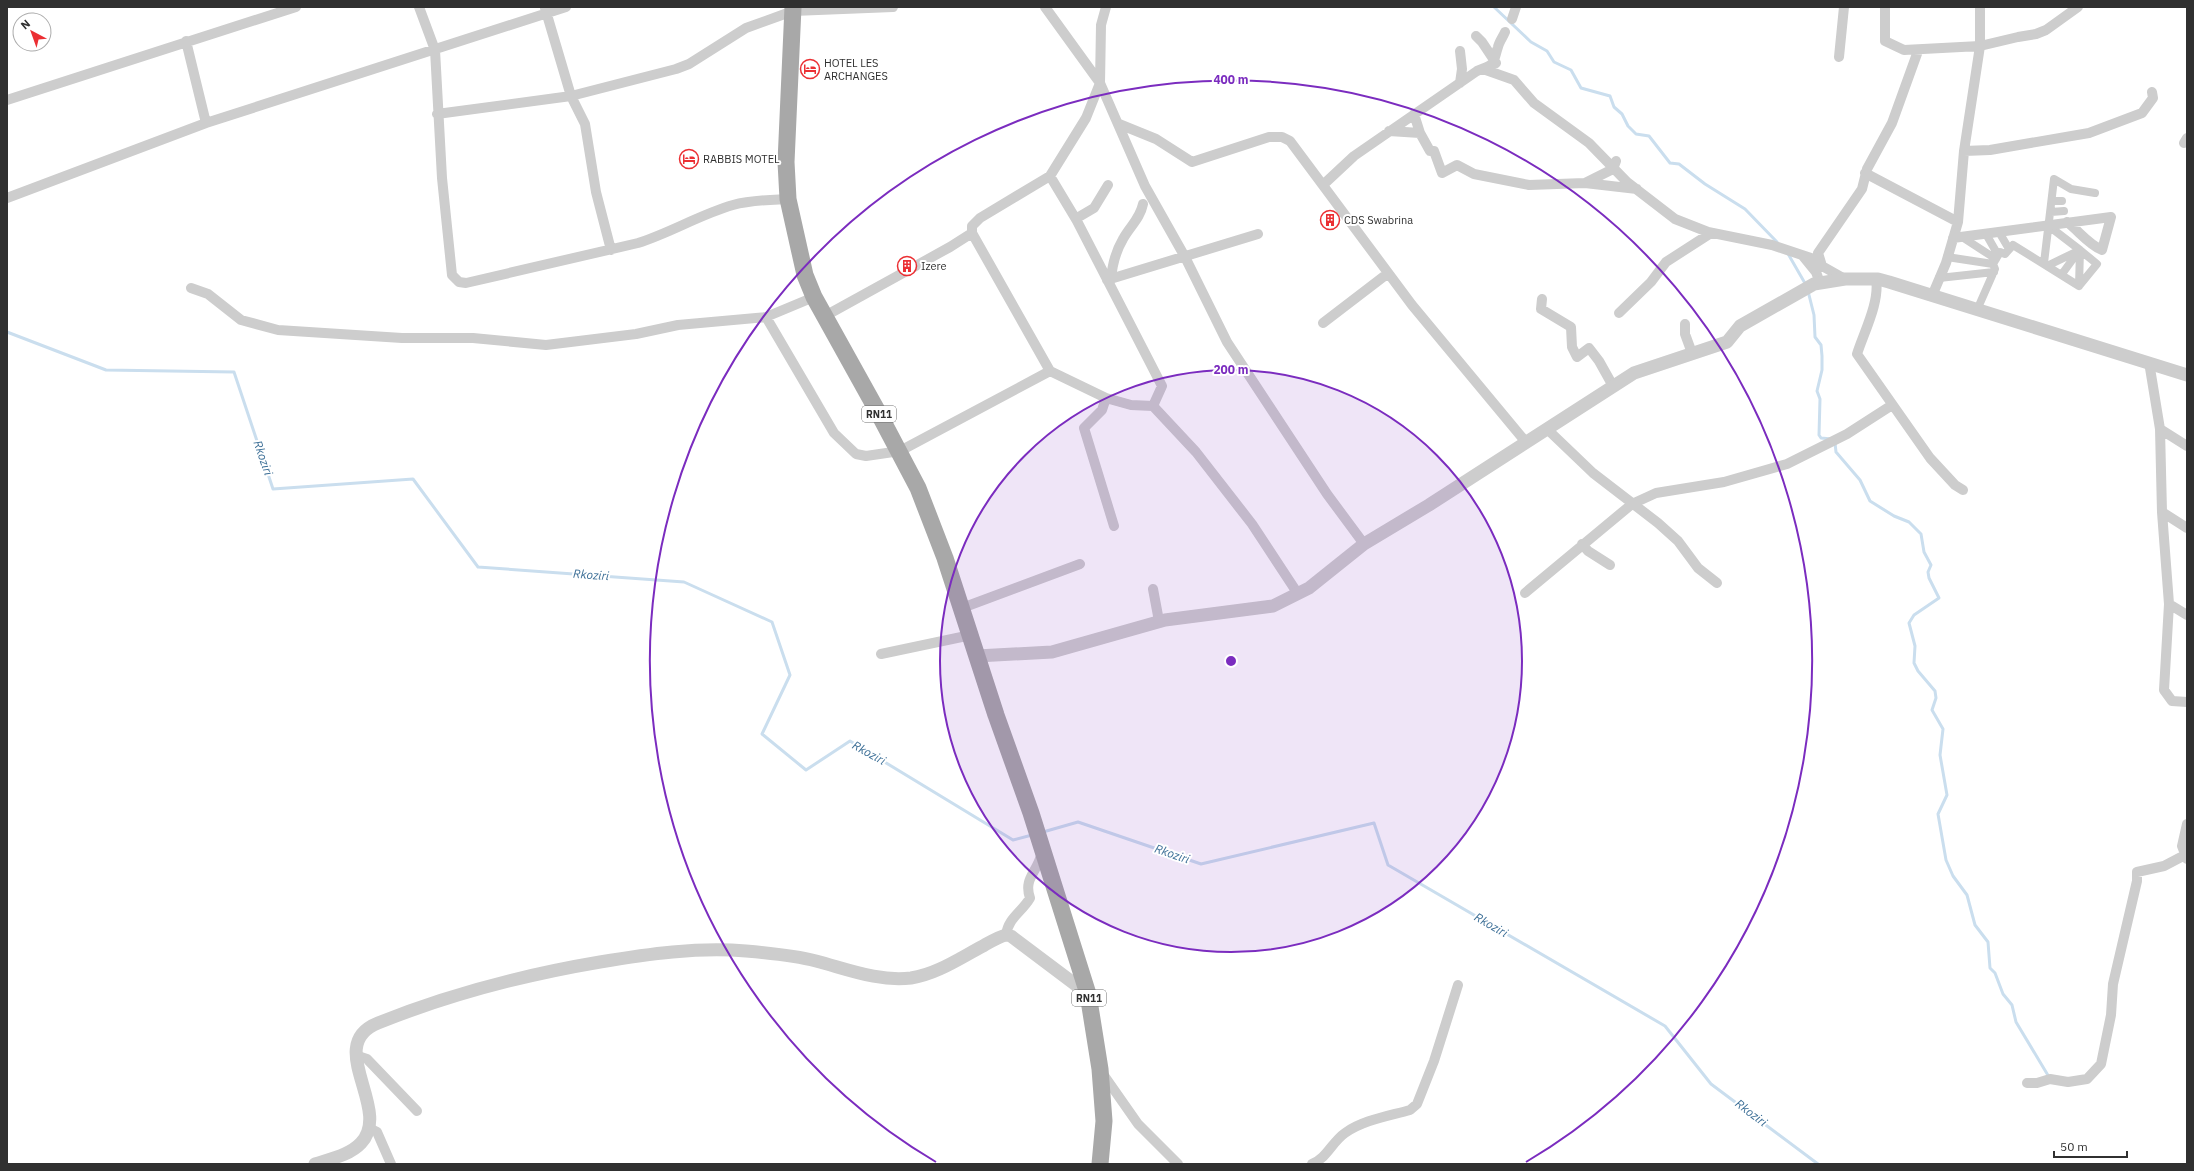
<svg xmlns="http://www.w3.org/2000/svg" width="2194" height="1171" font-family="'IBM Plex Sans',sans-serif">
<rect width="100%" height="100%" fill="#fff"/>
<g fill="none" stroke-linecap="round" stroke-linejoin="round">
<path stroke="#cadeee" stroke-width="3" d="M1494,7L1531,42L1547,51L1554,62L1571,70L1581,88L1610,96L1614,107L1622,114L1628,126L1636,134L1649,136L1670,163L1679,164L1705,184L1745,209L1777,242
M1787,252L1806,285
M1808,291L1814,315L1815,337L1821,345L1822,356V370L1817,391L1820,399L1819,435L1821,438L1832,439
M7,332L106,370L234,372L273,489L413,479L478,567L684,582L772,622L790,675L762,734L806,770L850,741L1013,840L1032,835
M1835,443L1836,452L1860,480L1870,501L1894,516L1909,522L1921,534L1924,552L1931,565L1928,572L1929,578L1939,598L1914,615L1909,623L1915,646L1914,663L1918,671L1935,691L1936,698L1932,710L1943,729L1940,755L1947,795L1938,814L1946,860L1953,876L1967,895L1975,925L1988,942L1990,968L1995,973L2003,994L2012,1005L2016,1022L2049,1077
M1043,832L1078,822L1201,864L1374,823L1388,865L1665,1026L1711,1084L1818,1164"/>
<path stroke="#cdcdcd" stroke-width="8" d="M2052,201H2062
M2051,212L2064,211
M1999,232L2009,249
M1986,234L1998,255
M1962,237L1996,259
M1947,257L1993,264
M2044,263L2054,179L2071,189L2095,193
M2049,265L2080,250L2050,227
M2062,274L2078,252
M1939,278L1994,272
M1977,310L1995,269L1993,264L2000,252L2005,254L2013,245L2079,286L2097,264L2080,250L2079,286"/>
<path stroke="#cdcdcd" stroke-width="10" d="M419,7L435,50L442,178L452,275L459,282L466,283L638,243C670,233 701,214 733,205C751,200 769,200 788,199
M1045,7L1100,83L1145,186L1185,257L1227,342L1327,494L1364,544
M1885,7V41L1904,50L1980,46L2018,37L2036,34L2046,30L2078,7
M545,8L571,96L585,124L596,192L611,250
M1512,19L1516,7
M1476,36L1482,42L1496,63
M186,41L206,123
M1460,51L1462,69L1460,83
M1839,57L1844,7
M1483,69L1514,80L1534,103L1589,143L1627,182L1675,219L1708,232L1772,245L1820,261
M7,100L296,7
M437,114L571,96L676,69L689,64L746,28L793,11L893,7
M1414,114L1420,133
M1119,124L1156,139L1192,162L1269,137H1282L1290,141L1412,305L1525,441
M1389,131L1420,133L1430,151H1434L1442,173L1457,165L1474,174L1529,185L1585,183L1613,169L1616,161
M2184,143L2187,138
M1964,151L1990,150L2089,133L2142,113L2153,98L2152,92
M1865,173L1958,222
M1050,176L1077,221L1162,386L1153,406L1196,452L1252,524L1298,594
M1585,183L1637,189
M1324,184L1354,156L1477,71C1497,63 1492,65 1498,47C1499,42 1503,37 1505,32
M7,198L206,123L566,7
M1077,221V218L1094,208L1108,185
M1953,238L2111,217L2102,250C2088,244 2079,231 2067,222
M1803,256L1816,272L1820,283
M1845,279L1822,266L1818,253L1862,189L1867,169L1892,123L1918,51
M1876,279C1880,302 1864,332 1857,354L1930,458L1955,485L1963,490
M1107,280L1258,234
M1111,280C1112,266 1116,251 1123,239C1130,226 1140,219 1143,204
M191,288L208,294L241,320L278,330L402,338H473L546,345L636,334L678,325L766,317L814,297
M1932,296L1946,263L1958,222L1964,151L1980,46V7
M1542,299L1541,309L1571,327L1572,347L1577,357L1589,348L1599,361L1613,386
M1619,313L1651,282L1666,262L1711,233
M825,316L950,247L972,233V226L980,218L1050,176L1086,118L1100,83L1101,25L1106,7
M766,317L834,433L856,454L866,456L900,451L1050,371L972,233
M1323,323L1387,274
M1685,324V334L1692,353
M2149,362L2160,429L2162,512L2169,604L2164,690L2172,701L2187,702
M1050,371L1106,398L1131,405L1153,406
M1106,398L1102,410L1084,428L1114,526
M1547,429L1593,473L1658,523L1678,541L1698,568L1717,583
M2160,429L2187,446
M2162,512L2187,528
M1582,544L1588,551L1610,565
M1153,589L1159,621
M1525,593L1632,504L1656,493L1724,482L1787,464L1847,434L1889,407H1894
M2169,604L2187,615
M962,608L1080,564
M881,654L971,635
M2187,824L2182,846L2187,859
M1006,935C1008,918 1022,912 1030,898C1023,878 1038,872 1042,852
M355,1055L367,1059L417,1111
M1103,1074L1138,1124L1178,1164
M2027,1083H2037L2050,1079L2068,1082L2087,1079L2101,1064L2111,1015L2113,984L2137,881V872L2164,866L2185,855
M369,1128L377,1132L391,1164
M1312,1164C1327,1158 1332,1142 1345,1133C1363,1120 1389,1116 1410,1110L1417,1104L1434,1061L1458,985"/>
<path stroke="#cdcdcd" stroke-width="13" d="M977,656L1052,652L1165,620L1273,606L1309,588L1364,544L1429,505L1634,373L1727,342L1740,326L1814,284L1845,279H1878L1889,282L2187,375
M315,1164C330,1159 350,1155 361,1143C393,1109 323,1045 378,1023C450,994 523,975 600,962C648,954 697,947 746,951C770,953 793,955 816,961C847,969 879,982 911,978C937,974 960,958 983,946C990,942 998,937 1006,935L1011,936L1088,994"/>
<path stroke="#a8a8a8" stroke-width="17" d="M793,7L786,162L788,199L805,275L814,297L879,414L918,488L945,558L996,715L1031,813L1088,994L1100,1069L1104,1121L1100,1164"/>
</g>
<circle cx="1231" cy="661" r="291" fill="#7b2cbf" fill-opacity=".12"/>
<g fill="none" stroke="#7b2cbf" stroke-width="2">
<circle cx="1231" cy="661" r="291"/>
<path d="M936 1162A581 581 0 1 1 1526 1162"/>
</g>
<defs>
<symbol id="hotel-ring" viewBox="-11 -11 22 22"><circle r="9.5" fill="#fff" stroke="#eb2f33" stroke-width="1.5"/><path d="M-6-4.5h1.5V1H6V5H4.5V3h-9V5H-6ZM-4 0a1.8 1.8 0 1 1 3.6 0ZM.5 0V-2.5h3Q6-2.5 6 0Z" fill="#eb2f33"/></symbol>
<symbol id="building-ring" viewBox="-11 -11 22 22"><circle r="9.5" fill="#fff" stroke="#eb2f33" stroke-width="1.5"/><path d="M-4-6H4V6H1V3H-1V6H-4ZM-2.5-4.3h1.7v1.8h-1.7ZM.8-4.3h1.7v1.8H.8ZM-2.5-1h1.7V.8h-1.7ZM.8-1h1.7V.8H.8Z" fill="#eb2f33"/></symbol>
</defs>
<g fill-rule="evenodd">
<use href="#hotel-ring" x="799" y="58" width="22" height="22"/>
<use href="#hotel-ring" x="678" y="148" width="22" height="22"/>
<use href="#building-ring" x="1319" y="209" width="22" height="22"/>
<use href="#building-ring" x="896" y="255" width="22" height="22"/>
</g>
<g text-anchor="middle" stroke-width="4" stroke-linejoin="round" paint-order="stroke">
<g fill="#fff" stroke="#6e6e6e" stroke-width="1">
<rect x="862" y="406" width="34" height="16" rx="3"/>
<rect x="1072" y="990" width="34" height="16" rx="3"/>
</g>
<g font-size="10" font-weight="bold" fill="#303030">
<text x="879" y="418">RN11</text>
<text x="1089" y="1002">RN11</text>
</g>
<g font-size="11" fill="#303030" stroke="#fff" text-anchor="start">
<text x="824" y="67">HOTEL LES<tspan x="824" dy="13">ARCHANGES</tspan></text>
<text x="703" y="163">RABBIS MOTEL</text>
<text x="1344" y="224">CDS Swabrina</text>
<text x="921" y="270">Izere</text>
</g>
<g font-size="12" font-style="italic" fill="#3b6e96" stroke="#fff">
<text transform="translate(263 458) rotate(71)" y="4">Rkoziri</text>
<text transform="translate(591 575) rotate(4)" y="4">Rkoziri</text>
<text transform="translate(869 753) rotate(29)" y="4">Rkoziri</text>
<text transform="translate(1172 854) rotate(19)" y="4">Rkoziri</text>
<text transform="translate(1491 925) rotate(30)" y="4">Rkoziri</text>
<text transform="translate(1751 1113) rotate(37)" y="4">Rkoziri</text>
</g>
</g>
<circle cx="1231" cy="661" r="6" fill="#7b2cbf" stroke="#fff" stroke-width="2"/>
<g font-size="12" text-anchor="middle" font-weight="bold" fill="#7b2cbf" stroke="#fff" stroke-width="4" stroke-linejoin="round" paint-order="stroke">
<text x="1231" y="84">400 m</text>
<text x="1231" y="374">200 m</text>
</g>
<rect width="2194" height="1171" fill="none" stroke="#303030" stroke-width="16"/>
<g transform="translate(32 32) rotate(319)"><circle r="19" fill="#ffffff" stroke="#acacac"/>
<path d="M0-3L7 15L0 10L-7 15Z" fill="#eb2f33"/>
<text y="-6" font-size="11" font-weight="bold" text-anchor="middle" fill="#303030">N</text>
</g>
<path d="M2054 1151v6h73v-6" fill="none" stroke="#303030" stroke-width="2"/>
<text x="2060" y="1151" font-size="12" fill="#303030" stroke="#ffffff" stroke-width="3" paint-order="stroke">50 m</text>
</svg>
